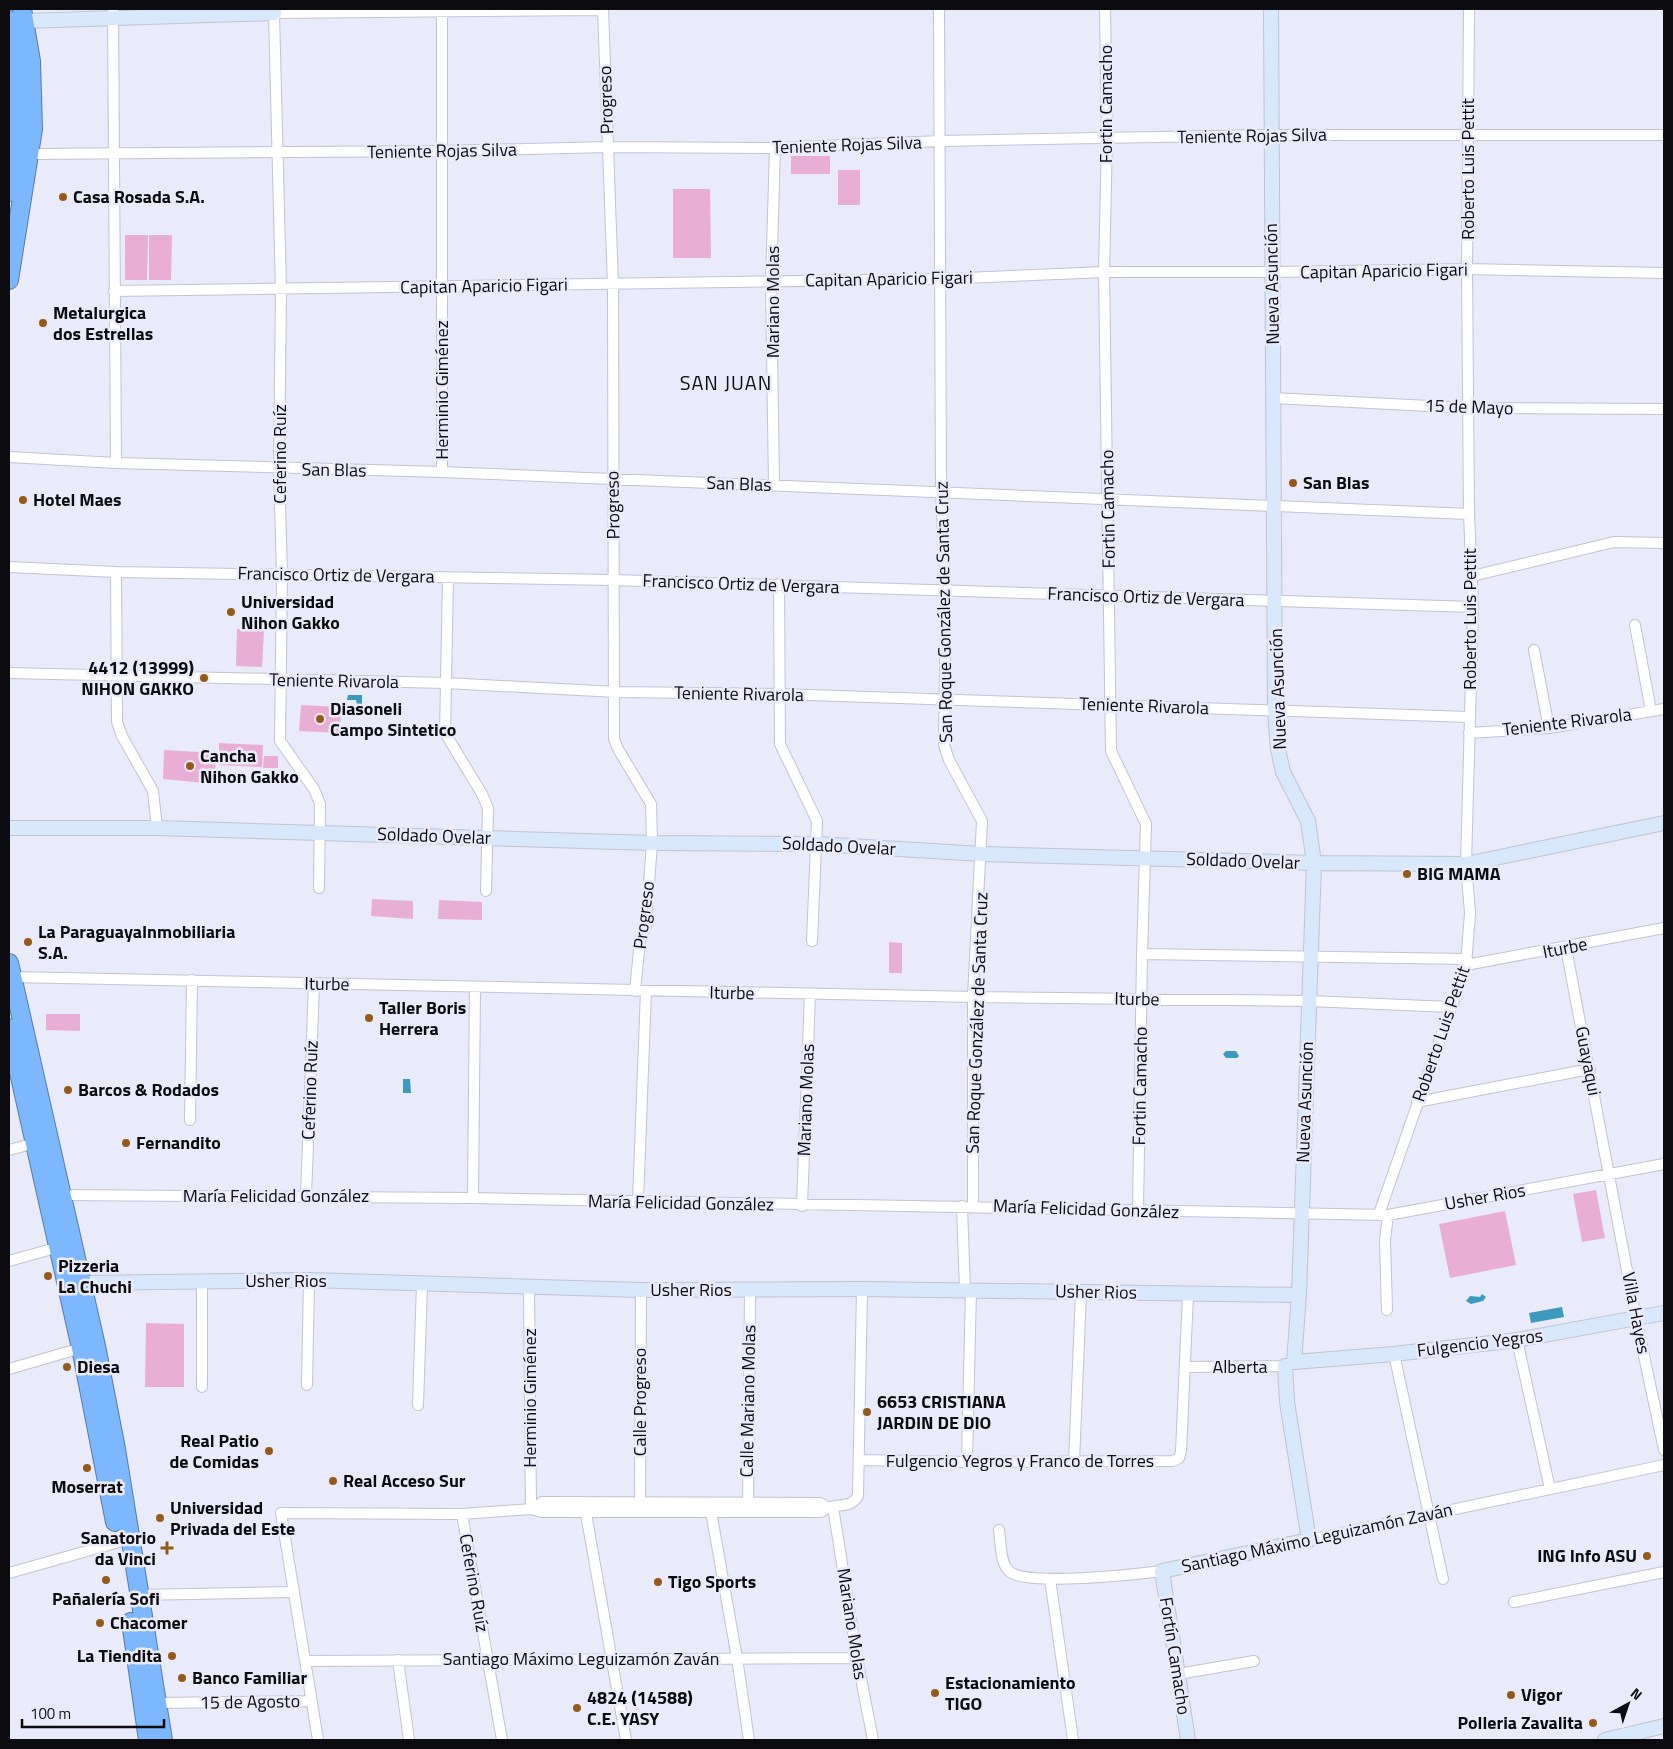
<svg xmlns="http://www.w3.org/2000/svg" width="1673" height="1749" font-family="'Titillium Web',sans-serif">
<rect width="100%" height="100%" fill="#e9eafa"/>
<path fill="#e9aed6" d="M791,156H830V174H791Z
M838,170H860V205H838Z
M673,189H710L711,258H673Z
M125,235H148L147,280H125Z
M149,235H172L171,280H149Z
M237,629L264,630L262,667L236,666Z
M301,705L341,707L340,733L299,731Z
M219,743L263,745L262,767L219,765Z
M164,750L216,753L215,784L163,779Z
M264,756H278V768H263Z
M372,899L413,901V919L371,916Z
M439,900L482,902V920L438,919Z
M889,942L902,943V973H889Z
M46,1014H80V1031L46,1030Z
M1596,1190L1605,1238L1582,1242L1573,1194Z
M1505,1211L1516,1265L1450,1278L1439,1224Z
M146,1323L184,1324V1387H145Z"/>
<path fill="#3b9abd" d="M348,695H362V704H357L356,700H347Z
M1226,1051H1236L1239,1056L1237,1058H1226L1223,1054Z
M403,1079H410L411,1093H403Z
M1482,1294L1486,1297L1483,1301L1471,1304L1466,1301L1470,1296L1480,1297Z
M1562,1307L1564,1317L1531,1323L1529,1313Z"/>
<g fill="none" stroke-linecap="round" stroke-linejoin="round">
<defs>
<path id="street" d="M113,9L116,463
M603,9L613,285L614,739L618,749L651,804L652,843L646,926L640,940L635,991
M939,9L941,492L946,592L944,745L949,760L982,821L973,997V1206
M1105,9L1107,139L1104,272L1111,751L1146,824L1142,954L1138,1211
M29,154L442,151L607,147L775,148L940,141L1270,135H1664
M114,291L940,279L1104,272H1272L1467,269L1664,273
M1273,398L1469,408L1664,409
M9,457L116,463L442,472L1469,514
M442,472V9
M774,485L771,282L775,148
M9,567L116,572L613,580L1473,607
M116,572L117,722L122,736L153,791L157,828
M1472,576L1614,542L1664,543
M448,578L445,733L482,794L488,808L486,891
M779,584L780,744L817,821L812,941
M1635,625L1651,711
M1534,650L1549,728
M9,673L446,683L616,692L779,694L1469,717
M1469,733L1549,728L1664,709
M319,888L320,804L314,789L280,741L282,574L279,469L281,290L274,13L603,10
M1566,948L1636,1318L1664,1450
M1142,954L1467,959
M1466,965L1664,928
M12,977L973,997L1309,1001L1451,1007
M1417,1102L1590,1069
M190,1120L192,980
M9,1150L35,1143
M62,1195L473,1198L1388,1215L1664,1164
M306,1196L314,984
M473,1198L475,987
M638,1201L646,991
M802,1206L810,994
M962,1206L965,1290
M1379,1214L1466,965L1470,913L1466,864L1473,607L1469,514L1467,269L1469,9
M9,1261L59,1247
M202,1281V1387
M529,1287L531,1509
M1387,1310L1385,1240L1388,1215
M1517,1340L1550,1489
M1394,1354L1443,1579
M1185,1367L1285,1366L1291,1363
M9,1369L81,1348
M307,1385L309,1280
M418,1405L422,1284
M860,1460L967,1462L1173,1461L1179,1458L1181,1451L1188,1295
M967,1462L971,1290
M1074,1462L1081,1292
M710,1506L737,1658L749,1740
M640,1507L641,1290
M833,1507L857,1658L873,1740
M585,1508L626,1740
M534,1509L542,1502L820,1503L828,1508
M748,1509L750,1290
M462,1514L502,1740
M999,1530C1001,1542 1000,1563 1009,1571C1024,1587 1138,1574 1162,1571
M1309,1540L1664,1465
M9,1573L119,1542
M1050,1579L1073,1740
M138,1595L293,1592
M1514,1602L1664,1572
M398,1660L409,1740
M305,1661L857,1658
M1178,1674L1254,1661
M157,1703L312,1701
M318,1740L281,1513L462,1514L531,1509L542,1512H821C823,1511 825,1509 828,1508C839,1503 850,1509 858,1496L862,1289"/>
<path id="secondary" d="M1271,9L1275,711L1278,749L1283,772L1308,821L1314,863L1299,1295L1294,1362L1394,1354L1517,1340L1664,1313
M24,21L274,13V9
M9,828H157L652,843L817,844L982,854L1314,863L1466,864L1664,823
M83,1283L309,1280L641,1290L862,1289L1299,1295
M1188,1740L1162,1571L1309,1540L1287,1402L1285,1366
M1605,1740L1664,1726"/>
<path id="highway" d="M9,20L19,100L18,125L9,192
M9,280L33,129L31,61L22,9
M9,963L96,1346L116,1449L163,1740
M9,1028L81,1348L115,1522
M131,1622L148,1740"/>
</defs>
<use href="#street" stroke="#c1c3d1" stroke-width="12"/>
<use href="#secondary" stroke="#c1c3d1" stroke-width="16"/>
<use href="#highway" stroke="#557baa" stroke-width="20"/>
<use href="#street" stroke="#fff" stroke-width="10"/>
<use href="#secondary" stroke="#d8e9fe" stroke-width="14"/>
<use href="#highway" stroke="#7db7fd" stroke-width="18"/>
</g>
<g fill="#955a19" stroke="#e9eafa" stroke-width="2">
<circle cx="63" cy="197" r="5"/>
<circle cx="43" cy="323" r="5"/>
<circle cx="1293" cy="483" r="5"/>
<circle cx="23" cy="500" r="5"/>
<circle cx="231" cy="612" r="5"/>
<circle cx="204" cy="678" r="5"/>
<circle cx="320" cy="719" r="5"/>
<circle cx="190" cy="766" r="5"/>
<circle cx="1407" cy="874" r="5"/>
<circle cx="28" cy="942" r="5"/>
<circle cx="369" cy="1018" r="5"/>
<circle cx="68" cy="1090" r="5"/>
<circle cx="126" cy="1143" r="5"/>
<circle cx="48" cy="1276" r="5"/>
<circle cx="67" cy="1367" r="5"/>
<circle cx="867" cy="1412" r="5"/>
<circle cx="269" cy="1451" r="5"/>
<circle cx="87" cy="1468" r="5"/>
<circle cx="333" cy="1481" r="5"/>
<circle cx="160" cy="1518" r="5"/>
<path d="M164.5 1540.5h5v5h5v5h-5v5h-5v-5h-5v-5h5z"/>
<circle cx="1647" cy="1556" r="5"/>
<circle cx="106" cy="1580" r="5"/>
<circle cx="658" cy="1582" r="5"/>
<circle cx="100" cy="1623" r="5"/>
<circle cx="172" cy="1656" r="5"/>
<circle cx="182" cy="1678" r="5"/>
<circle cx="935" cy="1693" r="5"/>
<circle cx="1511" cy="1695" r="5"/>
<circle cx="577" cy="1708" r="5"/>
<circle cx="1593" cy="1723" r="5"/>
</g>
<g text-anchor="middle" stroke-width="5" stroke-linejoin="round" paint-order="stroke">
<g font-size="18" fill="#0b0b10" stroke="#e9eafa">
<text transform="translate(606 100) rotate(-92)" y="6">Progreso</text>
<text transform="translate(1106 104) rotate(-90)" y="6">Fortin Camacho</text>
<text transform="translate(1252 136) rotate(-1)" y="6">Teniente Rojas Silva</text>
<text transform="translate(847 145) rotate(-2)" y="6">Teniente Rojas Silva</text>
<text transform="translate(442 151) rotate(-1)" y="6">Teniente Rojas Silva</text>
<text transform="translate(1468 169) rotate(-90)" y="6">Roberto Luis Pettit</text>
<text transform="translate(1384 271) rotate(-1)" y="6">Capitan Aparicio Figari</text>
<text transform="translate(889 279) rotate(-1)" y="6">Capitan Aparicio Figari</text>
<text transform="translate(1272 284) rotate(-91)" y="6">Nueva Asunción</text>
<text transform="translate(484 286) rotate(-1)" y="6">Capitan Aparicio Figari</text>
<text transform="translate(773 302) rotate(-90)" y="6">Mariano Molas</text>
<text transform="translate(442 390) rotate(-90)" y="6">Herminio Giménez</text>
<text transform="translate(1469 407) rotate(2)" y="6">15 de Mayo</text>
<text transform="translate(280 454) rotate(-90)" y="6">Ceferino Ruíz</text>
<text transform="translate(334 470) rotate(1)" y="6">San Blas</text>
<text transform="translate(739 484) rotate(2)" y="6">San Blas</text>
<text transform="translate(613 505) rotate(-91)" y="6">Progreso</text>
<text transform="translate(1108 509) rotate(-91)" y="6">Fortin Camacho</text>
<text transform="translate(336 575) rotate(1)" y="6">Francisco Ortiz de Vergara</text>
<text transform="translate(741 584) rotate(2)" y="6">Francisco Ortiz de Vergara</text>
<text transform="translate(1146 597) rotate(2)" y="6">Francisco Ortiz de Vergara</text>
<text transform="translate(944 612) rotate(-91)" y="6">San Roque González de Santa Cruz</text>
<text transform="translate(1470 619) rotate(-90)" y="6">Roberto Luis Pettit</text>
<text transform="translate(334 681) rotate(1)" y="6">Teniente Rivarola</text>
<text transform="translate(1278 689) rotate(-92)" y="6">Nueva Asunción</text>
<text transform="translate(739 694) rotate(1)" y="6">Teniente Rivarola</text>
<text transform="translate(1144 706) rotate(2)" y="6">Teniente Rivarola</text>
<text transform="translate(1567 722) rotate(-7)" y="6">Teniente Rivarola</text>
<text transform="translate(434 836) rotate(2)" y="6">Soldado Ovelar</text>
<text transform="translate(839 846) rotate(3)" y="6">Soldado Ovelar</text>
<text transform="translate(1243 861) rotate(2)" y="6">Soldado Ovelar</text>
<text transform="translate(644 915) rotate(-83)" y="6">Progreso</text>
<text transform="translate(1565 948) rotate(-11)" y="6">Iturbe</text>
<text transform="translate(327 984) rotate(1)" y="6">Iturbe</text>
<text transform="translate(732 993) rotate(1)" y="6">Iturbe</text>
<text transform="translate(1137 999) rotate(1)" y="6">Iturbe</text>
<text transform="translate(977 1023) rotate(-88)" y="6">San Roque González de Santa Cruz</text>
<text transform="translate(1441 1034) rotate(-71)" y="6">Roberto Luis Pettit</text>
<text transform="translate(1588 1061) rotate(79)" y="6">Guayaqui</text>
<text transform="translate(1140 1086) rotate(-89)" y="6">Fortin Camacho</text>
<text transform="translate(310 1090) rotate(-88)" y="6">Ceferino Ruíz</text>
<text transform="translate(806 1100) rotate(-88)" y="6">Mariano Molas</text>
<text transform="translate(1305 1102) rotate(-88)" y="6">Nueva Asunción</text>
<text x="276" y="1202">María Felicidad González</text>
<text transform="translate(1485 1197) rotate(-10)" y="6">Usher Rios</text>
<text transform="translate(681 1203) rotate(1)" y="6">María Felicidad González</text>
<text transform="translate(1086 1209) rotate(2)" y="6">María Felicidad González</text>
<text x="286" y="1287">Usher Rios</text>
<text x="691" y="1296">Usher Rios</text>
<text transform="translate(1096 1292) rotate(1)" y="6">Usher Rios</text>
<text transform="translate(1636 1313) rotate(79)" y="6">Villa Hayes</text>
<text transform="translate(1480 1343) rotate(-7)" y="6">Fulgencio Yegros</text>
<text x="1240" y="1373">Alberta</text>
<text transform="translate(530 1398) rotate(-90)" y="6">Herminio Giménez</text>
<text transform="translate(748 1401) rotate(-89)" y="6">Calle Mariano Molas</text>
<text transform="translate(640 1402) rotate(-90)" y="6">Calle Progreso</text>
<text x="1020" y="1467">Fulgencio Yegros y Franco de Torres</text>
<text transform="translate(1317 1538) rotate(-12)" y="6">Santiago Máximo Leguizamón Zaván</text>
<text transform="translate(474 1583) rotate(80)" y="6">Ceferino Ruíz</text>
<text transform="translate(852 1624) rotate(81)" y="6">Mariano Molas</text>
<text transform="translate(1175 1656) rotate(81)" y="6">Fortín Camacho</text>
<text x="581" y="1665">Santiago Máximo Leguizamón Zaván</text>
<text transform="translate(250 1702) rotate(-1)" y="6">15 de Agosto</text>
</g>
<g font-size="18" font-weight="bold" fill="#0b0b10" stroke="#e9eafa" text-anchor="start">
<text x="73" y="203">Casa Rosada S.A.</text>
<text x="53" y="319">Metalurgica<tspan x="53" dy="21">dos Estrellas</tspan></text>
<text x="1303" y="489">San Blas</text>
<text x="33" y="506">Hotel Maes</text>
<text x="241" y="608">Universidad<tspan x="241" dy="21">Nihon Gakko</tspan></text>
<text x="194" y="674" text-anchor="end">4412 (13999)<tspan x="194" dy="21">NIHON GAKKO</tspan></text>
<text x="330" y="715">Diasoneli<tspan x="330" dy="21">Campo Sintetico</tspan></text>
<text x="200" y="762">Cancha<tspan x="200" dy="21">Nihon Gakko</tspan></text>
<text x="1417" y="880">BIG MAMA</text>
<text x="38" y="938">La ParaguayaInmobiliaria<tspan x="38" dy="21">S.A.</tspan></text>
<text x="379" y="1014">Taller Boris<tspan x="379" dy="21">Herrera</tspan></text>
<text x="78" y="1096">Barcos &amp; Rodados</text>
<text x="136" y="1149">Fernandito</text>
<text x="58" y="1272">Pizzeria<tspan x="58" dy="21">La Chuchi</tspan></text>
<text x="77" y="1373">Diesa</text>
<text x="877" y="1408">6653 CRISTIANA<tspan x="877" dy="21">JARDIN DE DIO</tspan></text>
<text x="259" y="1447" text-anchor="end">Real Patio<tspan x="259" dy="21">de Comidas</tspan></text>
<text x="343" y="1487">Real Acceso Sur</text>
<text x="87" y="1493" text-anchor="middle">Moserrat</text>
<text x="170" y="1514">Universidad<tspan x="170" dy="21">Privada del Este</tspan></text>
<text x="156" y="1544" text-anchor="end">Sanatorio<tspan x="156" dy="21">da Vinci</tspan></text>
<text x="1637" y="1562" text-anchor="end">ING Info ASU</text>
<text x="668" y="1588">Tigo Sports</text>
<text x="106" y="1605" text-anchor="middle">Pañalería Sofi</text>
<text x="110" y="1629">Chacomer</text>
<text x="162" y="1662" text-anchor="end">La Tiendita</text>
<text x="192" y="1684">Banco Familiar</text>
<text x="945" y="1689">Estacionamiento<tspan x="945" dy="21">TIGO</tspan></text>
<text x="1521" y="1701">Vigor</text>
<text x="587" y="1704">4824 (14588)<tspan x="587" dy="21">C.E. YASY</tspan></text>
<text x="1583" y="1729" text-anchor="end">Polleria Zavalita</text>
</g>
<g font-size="20" letter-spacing="1" fill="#0b0b10" stroke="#e9eafa">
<text x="726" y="390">SAN JUAN</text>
</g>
</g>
<rect width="1673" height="1749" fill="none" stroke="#0b0b10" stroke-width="20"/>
<g transform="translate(1628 1704) rotate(40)" stroke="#e9eafa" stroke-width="4" paint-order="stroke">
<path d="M0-4L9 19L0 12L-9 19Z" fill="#0b0b10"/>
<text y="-8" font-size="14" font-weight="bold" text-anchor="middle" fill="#0b0b10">N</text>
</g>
<path d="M22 1719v8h142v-8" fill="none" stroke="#0b0b10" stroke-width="2.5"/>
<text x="30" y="1719" font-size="15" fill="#0b0b10" stroke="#e9eafa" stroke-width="4" paint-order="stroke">100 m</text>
</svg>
